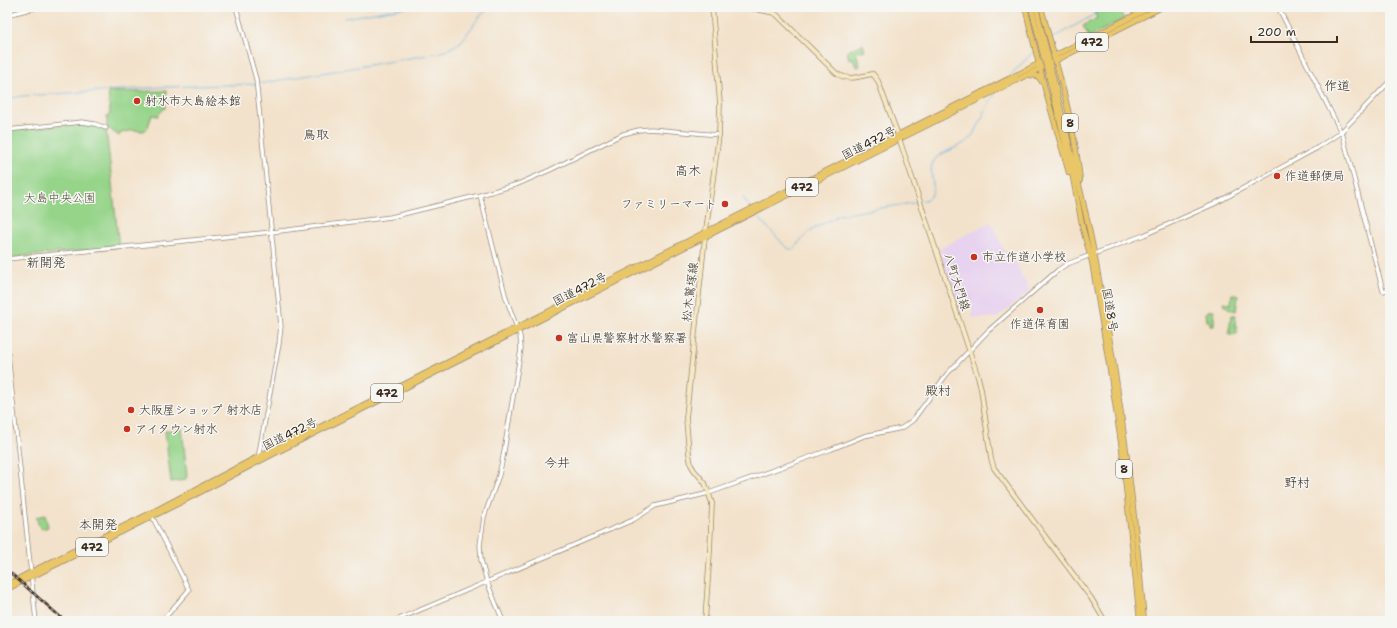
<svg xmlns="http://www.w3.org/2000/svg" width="1397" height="628" font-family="'Shantell Sans','Klee One',sans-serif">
<rect width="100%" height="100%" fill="#f6f6f2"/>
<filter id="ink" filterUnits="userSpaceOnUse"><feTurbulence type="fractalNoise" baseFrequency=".025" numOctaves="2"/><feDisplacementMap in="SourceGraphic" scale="8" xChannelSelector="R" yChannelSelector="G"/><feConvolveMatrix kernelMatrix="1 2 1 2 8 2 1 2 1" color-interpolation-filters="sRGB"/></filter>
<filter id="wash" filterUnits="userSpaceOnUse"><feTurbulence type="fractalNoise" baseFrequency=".012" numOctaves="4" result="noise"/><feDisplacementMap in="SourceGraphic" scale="16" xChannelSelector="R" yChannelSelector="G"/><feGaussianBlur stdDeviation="0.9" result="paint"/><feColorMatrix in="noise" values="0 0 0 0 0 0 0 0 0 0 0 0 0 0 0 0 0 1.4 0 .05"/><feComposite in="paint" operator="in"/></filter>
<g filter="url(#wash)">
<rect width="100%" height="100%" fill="#f3e2cb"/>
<path fill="#e7d2ef" d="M991,222L1006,254L1010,252L1030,291L997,318H972V301L957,305L939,249Z"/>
<path fill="#95d489" stroke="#687f54" d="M1091,7H1118L1124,19L1089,37L1083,26L1097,18Z
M863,44L865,50L856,52L860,66L856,67L853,58L849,59L847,51Z
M167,91L165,108L159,114L158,116L152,115L148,127L144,131L130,130V131L121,133L119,136L107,127V116L110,114L108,92Z
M88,123L106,128L119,247L7,258V130Z
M1232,294L1238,296L1236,311L1230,309L1224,305V302L1231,304Z
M1210,310H1214V326H1210V321H1207L1206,313Z
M1231,315H1236L1235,327H1237V334H1229Z
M182,428L187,476L185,480L171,482L165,431Z
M45,515L48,527L42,529L39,526L36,517Z"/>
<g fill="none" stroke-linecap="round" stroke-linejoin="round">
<path stroke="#65b1de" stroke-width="1" d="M469,7L483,10L492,7
M344,18L409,7
M1052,39L1107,7
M1010,76L1034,51
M7,99L22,96L164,87L257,84L422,56L445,51L461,42L481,15L489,8
M743,197L749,206
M921,201C944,196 926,176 933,162C938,152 961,148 969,139C982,126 984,107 995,94
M757,216L786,247L792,250L794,249L799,242L811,230L839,215L918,202"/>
</g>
</g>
<g filter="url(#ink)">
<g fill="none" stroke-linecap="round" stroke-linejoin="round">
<defs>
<path id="tertiary" d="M236,7L256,79L281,326L279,344L258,458
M1278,7L1343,136L1383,291L1390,289
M7,15L38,7
M7,130L82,122L95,124L106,128
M480,195L506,298L520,336L521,349L503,457L499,475L484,517L480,545L481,560L487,582L503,621
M7,259L272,232L391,217L480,195L518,184L550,170L623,134L639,130L651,129L719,135
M7,345L36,621
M151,514L189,590L162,621
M394,621L633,520L655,506L709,493L832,449L864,436L902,428L913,420L947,374L988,331L1058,270L1067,264L1144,235L1214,204L1317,148L1341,132L1390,81"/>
<path id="secondary" d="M747,7L774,13L777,15L836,73C849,82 858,76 873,74L878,81L898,135L978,377L981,389L991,459L994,468L1091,598L1105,621
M705,621L710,551L712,503L705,483L694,470L691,465L689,453L686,418L705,237L719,135L720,104L712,7"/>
<path id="trunk" d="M1025,7L1045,89L1069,173
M1041,7C1056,64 1074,121 1080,180
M1028,75C1035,75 1039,75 1042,82
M1055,85C1068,141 1083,197 1094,253C1118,375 1134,498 1144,621
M1051,86L1069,158L1083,229L1092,262L1111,376L1122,449L1140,621
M7,585L37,569L151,513L271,450L322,426L1151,7
M7,589L183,501L273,454L1162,7"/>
</defs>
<use href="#tertiary" stroke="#978674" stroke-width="5"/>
<use href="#secondary" stroke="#978674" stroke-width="5.5"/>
<use href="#trunk" stroke="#978674" stroke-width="6"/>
<use href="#tertiary" stroke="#fff" stroke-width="3.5"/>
<use href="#secondary" stroke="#f6e9c3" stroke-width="4"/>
<use href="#trunk" stroke="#e9c769" stroke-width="4.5"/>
<defs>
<path id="rail" d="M7,570L65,621"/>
</defs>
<use href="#rail" stroke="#3b2a1e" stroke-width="2.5"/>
<use href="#rail" stroke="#f6f6f2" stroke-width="1" stroke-dasharray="3" stroke-linecap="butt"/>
<defs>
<path id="trunk-bridge" d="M1031,7L1051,86
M1036,7L1055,85"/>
</defs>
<use href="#trunk-bridge" stroke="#978674" stroke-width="6" stroke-linecap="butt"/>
<use href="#trunk-bridge" stroke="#e9c769" stroke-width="4.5"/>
</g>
</g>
<g fill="#c8321e" stroke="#f6f6f2" stroke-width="1.5">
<circle cx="137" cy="101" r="4"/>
<circle cx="1277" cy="176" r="4"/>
<circle cx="725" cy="204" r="4"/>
<circle cx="974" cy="257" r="4"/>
<circle cx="1040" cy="310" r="4"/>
<circle cx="559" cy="338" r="4"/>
<circle cx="131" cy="410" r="4"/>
<circle cx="127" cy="429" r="4"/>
</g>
<g text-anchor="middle" stroke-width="3" stroke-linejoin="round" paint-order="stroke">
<g fill="#f6f6f2" stroke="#73675e" stroke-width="1">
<rect x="1076" y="33" width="32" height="18" rx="3"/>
<rect x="1062" y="114" width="16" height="18" rx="3"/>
<rect x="786" y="178" width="32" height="18" rx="3"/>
<rect x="371" y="384" width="32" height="18" rx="3"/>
<rect x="1116" y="460" width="16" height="18" rx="3"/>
<rect x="76" y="538" width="32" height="18" rx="3"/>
</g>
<g font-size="11" font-weight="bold" fill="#3b2a1e">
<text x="1092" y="46">472</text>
<text x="1070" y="127">8</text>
<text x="802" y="191">472</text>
<text x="387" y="397">472</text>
<text x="1124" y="473">8</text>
<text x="92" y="551">472</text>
</g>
<g font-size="12" fill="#3b2a1e" stroke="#f6f6f2" text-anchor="start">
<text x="145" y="105">射水市大島絵本館</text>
<text x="1285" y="180">作道郵便局</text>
<text x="717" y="208" text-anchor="end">ファミリーマート</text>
<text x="982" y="261">市立作道小学校</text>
<text x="1040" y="328" text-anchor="middle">作道保育園</text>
<text x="567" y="342">富山県警察射水警察署</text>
<text x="139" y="414">大阪屋ショップ 射水店</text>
<text x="135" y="433">アイタウン射水</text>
</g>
<g font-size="12" fill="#3b2a1e" stroke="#f6f6f2">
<text transform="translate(869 143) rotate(-27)" y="4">国道472号</text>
<text transform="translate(957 282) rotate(72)" y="4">八町大門線</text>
<text transform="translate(580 289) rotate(-27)" y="4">国道472号</text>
<text transform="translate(690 292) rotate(-83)" y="4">松木鷲塚線</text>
<text transform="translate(1110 310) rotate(80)" y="4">国道8号</text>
<text transform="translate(290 434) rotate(-26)" y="4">国道472号</text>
</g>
<g font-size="12" fill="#525439" stroke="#f6f6f2">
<text x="60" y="202">大島中央公園</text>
</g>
<g font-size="13" fill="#3b2a1e" stroke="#f6f6f2">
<text x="1337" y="90">作道</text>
<text x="316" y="139">鳥取</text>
<text x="688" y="175">高木</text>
<text x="46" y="267">新開発</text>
<text x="938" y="395">殿村</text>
<text x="557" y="467">今井</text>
<text x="1297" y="487">野村</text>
<text x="98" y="529">本開発</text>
</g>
</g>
<rect width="1397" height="628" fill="none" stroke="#f6f6f2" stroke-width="24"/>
<path d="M1251 36v6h86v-6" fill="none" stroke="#3b2a1e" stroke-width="2"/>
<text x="1257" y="36" font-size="12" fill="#3b2a1e" stroke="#f6f6f2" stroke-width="3" paint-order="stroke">200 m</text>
</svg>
